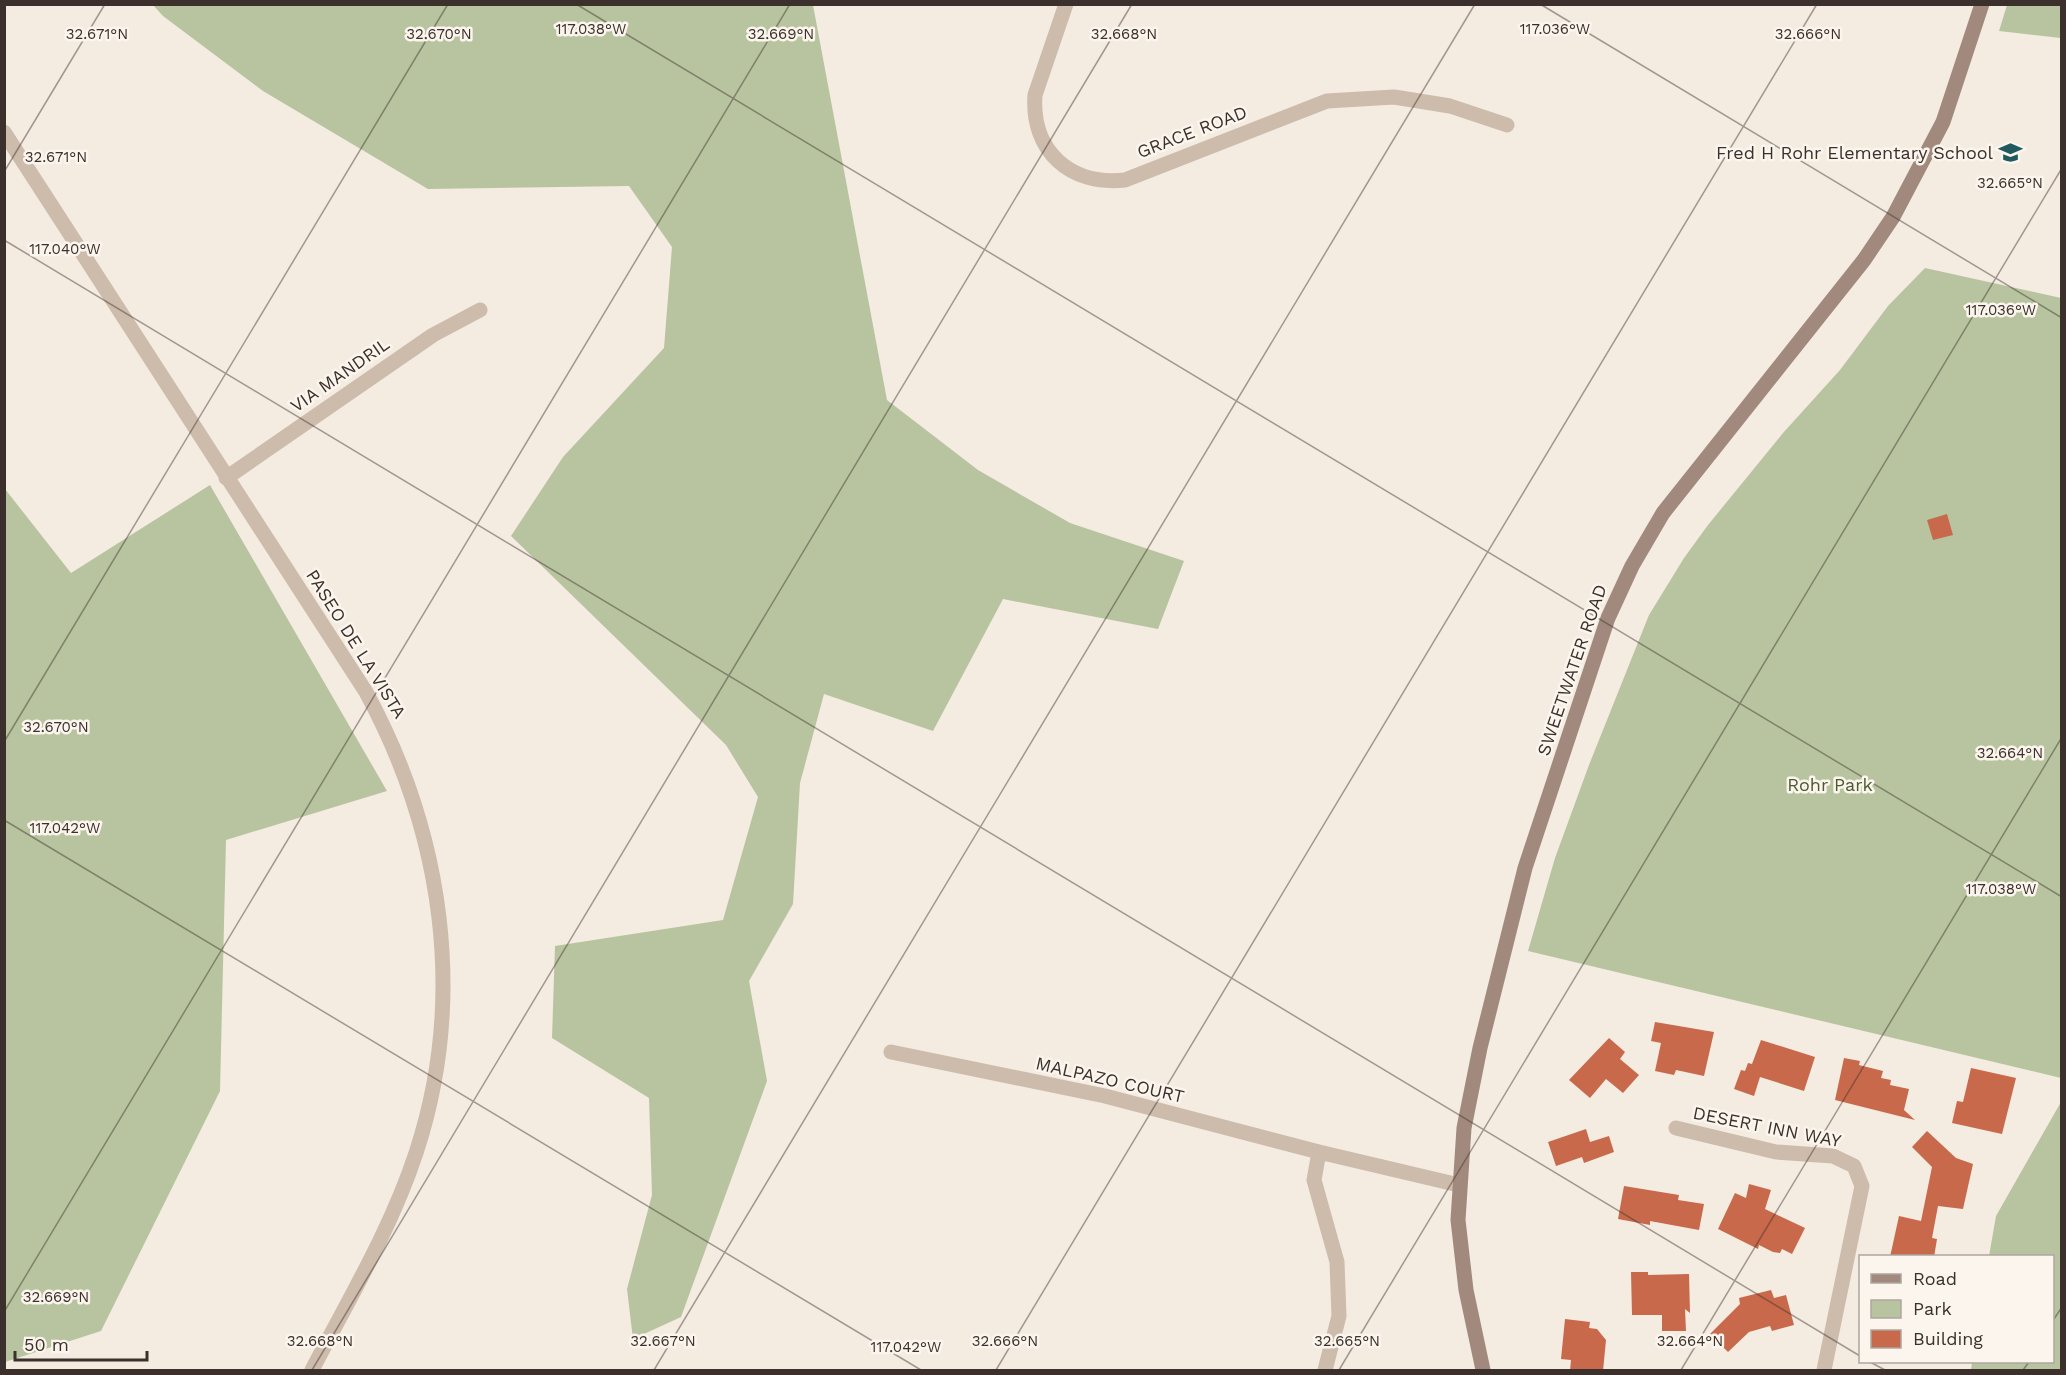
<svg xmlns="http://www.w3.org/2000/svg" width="2066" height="1375" font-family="'Work Sans',sans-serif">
<rect width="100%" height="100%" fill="#f4ebe1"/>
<path fill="#b8c4a0" d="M153,5H813L887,400L978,470L1070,523L1184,561L1158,629L1003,599L933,731L824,694L800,783L793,904L749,981L767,1081L681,1317L633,1339L627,1289L652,1195L649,1098L552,1038L555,946L723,920L758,797L726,745L511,536L563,457L664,348L672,247L629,186L428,189L263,91L163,16Z
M2007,5H2061V38L1999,31Z
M1925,268L2061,298V1078L1528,951L1555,858L1589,765L1649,615L1684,558L1708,525L1783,433L1840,370L1888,306Z
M210,485L387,791L226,840L220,1091L101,1331L5,1362V489L71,573Z
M2061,1102V1370H1971L1972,1362H2052V1256H1989L1996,1216Z"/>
<path fill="#c8694b" d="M1947,514L1953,535L1933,540L1927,520Z
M1655,1022L1714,1032L1704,1076L1676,1070L1674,1075L1655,1071L1661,1043L1651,1041Z
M1609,1038L1625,1052L1620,1059L1639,1075L1623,1093L1606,1079L1590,1098L1569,1080Z
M1761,1040L1815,1057L1804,1091L1760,1077L1754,1096L1734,1089L1741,1070L1745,1071L1748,1063L1752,1064Z
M1844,1058L1860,1061L1859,1065L1883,1071L1881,1078L1891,1080L1890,1085L1909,1089L1904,1110L1915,1120L1835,1100Z
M1971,1068L2016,1078L2002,1134L1952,1123L1957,1101L1963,1102Z
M1586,1129L1590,1142L1609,1136L1614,1152L1584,1163L1582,1157L1556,1166L1548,1142Z
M1927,1131L1956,1158L1973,1164L1963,1209L1938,1206L1932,1238L1937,1239L1934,1257H1890L1899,1216L1921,1221L1932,1167L1912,1147Z
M1749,1184L1771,1190L1765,1209L1805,1228L1792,1254L1782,1249L1780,1253L1773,1252L1759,1245L1758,1249L1718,1229L1735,1193L1746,1198Z
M1624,1186L1679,1195L1678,1200L1704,1204L1699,1230L1650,1221V1225L1618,1219Z
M1631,1272H1648V1275L1689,1274L1690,1313L1685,1309L1686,1331H1662V1315H1632Z
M1771,1290L1774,1298L1786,1295L1794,1325L1772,1331L1770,1326L1749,1332L1728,1352L1710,1334L1740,1304L1739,1298Z
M1565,1319L1590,1322L1589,1328L1597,1329L1606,1340L1603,1371H1570L1571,1360L1561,1359Z"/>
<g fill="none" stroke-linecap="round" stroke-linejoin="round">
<path stroke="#cdbbac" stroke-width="15" d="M1066,4L1035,95C1031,151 1070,186 1125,180L1327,101L1394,97L1450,106L1507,125
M4,132L366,692C443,834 467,998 416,1153C391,1229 349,1299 312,1370
M226,478L433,335L480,310
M891,1052L1105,1096L1319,1152L1459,1185
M1676,1128L1776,1152L1833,1156L1854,1166L1862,1186L1824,1370
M1319,1152L1314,1180L1337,1262L1339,1316L1325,1370"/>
<path stroke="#a18a7d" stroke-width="15" d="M1483,1370L1466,1290L1458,1220L1464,1128L1480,1048L1525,868L1608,618L1632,566L1663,513L1864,260L1893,217L1943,122L1982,4"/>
</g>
<path fill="none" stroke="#3b302b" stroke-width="1.5" stroke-opacity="0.45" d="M576,4L2062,897M1540,4L2062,318M4,172L105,4M4,240L1860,1356M4,742L448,4M4,820L921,1370M4,1312L790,4M2052,1322L2062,1307M1870,1362L1885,1370M312,1370L1132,4M654,1370L1475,4M996,1370L1817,4M1339,1370L2062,168M1681,1370L2062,737M2023,1370L2029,1362"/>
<defs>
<symbol id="school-bare" viewBox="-9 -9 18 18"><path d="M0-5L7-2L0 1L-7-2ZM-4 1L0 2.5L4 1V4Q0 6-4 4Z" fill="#1f5a5e" stroke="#fbf5ee" stroke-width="2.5" paint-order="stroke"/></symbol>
</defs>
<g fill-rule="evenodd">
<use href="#school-bare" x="1994" y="136" width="33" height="33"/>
</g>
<g text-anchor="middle" stroke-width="5" stroke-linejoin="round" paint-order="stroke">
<g font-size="18" fill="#3b302b" stroke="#fbf5ee">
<text transform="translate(1192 132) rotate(-21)" y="6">GRACE ROAD</text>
<text transform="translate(340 375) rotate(-35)" y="6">VIA MANDRIL</text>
<text transform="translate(356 644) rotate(58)" y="6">PASEO DE LA VISTA</text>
<text transform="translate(1572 670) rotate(-71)" y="6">SWEETWATER ROAD</text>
<text transform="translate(1110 1080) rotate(13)" y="6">MALPAZO COURT</text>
<text transform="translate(1767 1127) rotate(11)" y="6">DESERT INN WAY</text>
</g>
<g font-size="18" fill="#3b302b" stroke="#fbf5ee" text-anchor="end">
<text x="1993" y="159">Fred H Rohr Elementary School</text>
</g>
<g font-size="18" fill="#4a5a2e" stroke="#fbf5ee">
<text x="1830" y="791">Rohr Park</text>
</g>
</g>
<g font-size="15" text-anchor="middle" fill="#3b302b" stroke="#fbf5ee" stroke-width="5" stroke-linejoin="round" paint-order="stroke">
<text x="591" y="34">117.038°W</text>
<text x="1555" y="34">117.036°W</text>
<text x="439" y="39">32.670°N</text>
<text x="781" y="39">32.669°N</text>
<text x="97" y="39">32.671°N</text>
<text x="1124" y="39">32.668°N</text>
<text x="1808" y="39">32.666°N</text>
<text x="56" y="162">32.671°N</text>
<text x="2010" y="188">32.665°N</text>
<text x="65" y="254">117.040°W</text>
<text x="2001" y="315">117.036°W</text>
<text x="56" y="732">32.670°N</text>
<text x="2010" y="758">32.664°N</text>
<text x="65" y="833">117.042°W</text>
<text x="2001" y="894">117.038°W</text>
<text x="56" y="1302">32.669°N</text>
<text x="320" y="1346">32.668°N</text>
<text x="663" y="1346">32.667°N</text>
<text x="1005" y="1346">32.666°N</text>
<text x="1347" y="1346">32.665°N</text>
<text x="1690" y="1346">32.664°N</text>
<text x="906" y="1352">117.042°W</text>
</g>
<rect width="2066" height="1375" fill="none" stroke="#3b302b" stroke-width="12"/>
<rect x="1859" y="1255" width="195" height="108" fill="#fbf5ee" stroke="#aea6a0" stroke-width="1.5"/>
<rect x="1871" y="1274" width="30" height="9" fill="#a18a7d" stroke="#aea6a0" stroke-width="1.5"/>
<text x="1913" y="1285" font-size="18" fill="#3b302b">Road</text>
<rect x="1871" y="1300" width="30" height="18" fill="#b8c4a0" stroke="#aea6a0" stroke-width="1.5"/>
<text x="1913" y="1315" font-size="18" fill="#3b302b">Park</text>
<rect x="1871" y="1330" width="30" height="18" fill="#c8694b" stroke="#aea6a0" stroke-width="1.5"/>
<text x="1913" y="1345" font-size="18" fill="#3b302b">Building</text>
<path d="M15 1351v9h132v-9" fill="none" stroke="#3b302b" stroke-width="3"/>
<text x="24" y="1351" font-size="18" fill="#3b302b" stroke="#fbf5ee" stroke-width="4.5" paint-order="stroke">50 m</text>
</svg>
